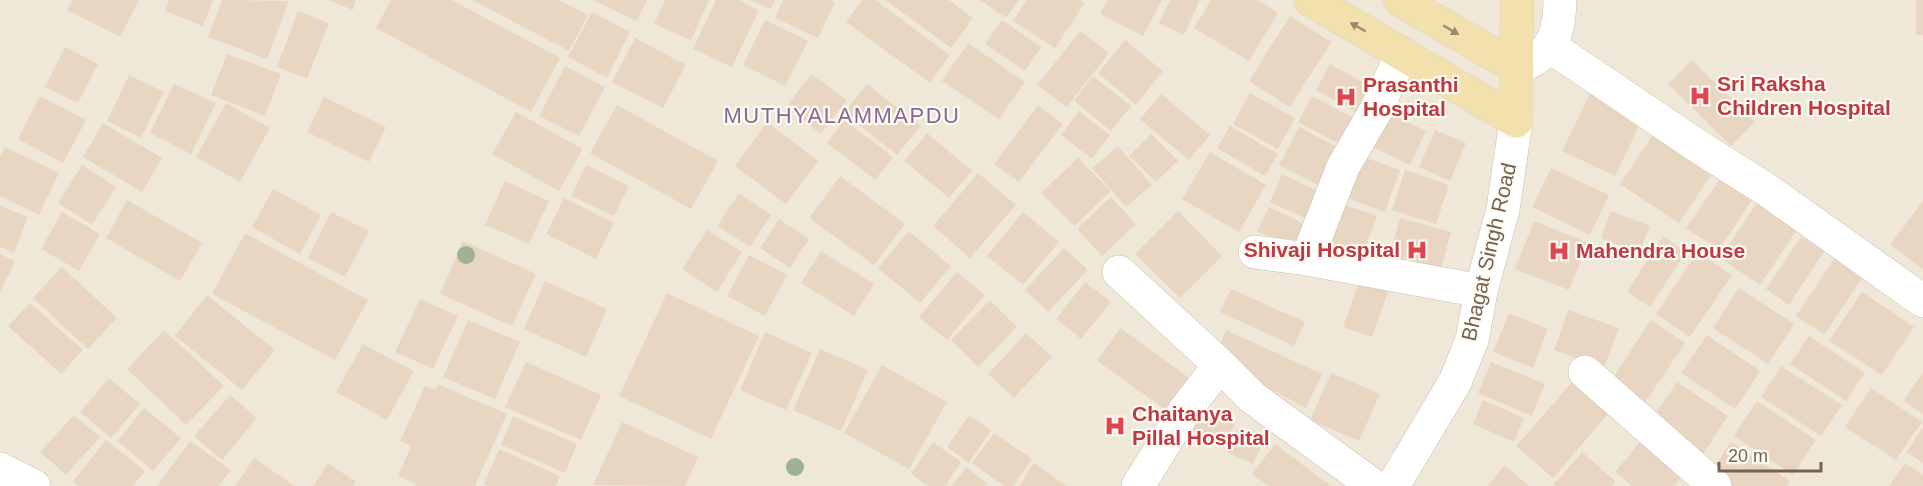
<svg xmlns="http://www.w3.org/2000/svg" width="1923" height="486" font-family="Helvetica,sans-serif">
<rect width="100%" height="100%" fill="#fbf7ed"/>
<path fill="#efe8d9" d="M0,0H1923V486H0Z"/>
<path fill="#e9d6c2" d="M73,0H139L120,37L67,10Z
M169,0H213L203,26L165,11Z
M222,0L289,1L267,59L208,37Z
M328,0H356L353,10Z
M391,0H452L560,58L531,112L376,28Z
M472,0H559L588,15L569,51Z
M593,0H647L637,21Z
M665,0H709L691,40L654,24Z
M716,0H738L759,10L732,67L693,49Z
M750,0H775L771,9Z
M783,0H832L835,2L818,38L775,18Z
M862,0H875L950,55L930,83L846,22Z
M885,0H949L973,18L951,48Z
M980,0H1019L1006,18Z
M1026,0H1080L1085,3L1055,48L1013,21Z
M1108,0H1162L1143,36L1100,14Z
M1170,0H1200L1184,35L1159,23Z
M1211,0H1258L1278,13L1249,61L1194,28Z
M1916,0H1923V35H1916Z
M298,11L329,23L307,79L277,67Z
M592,12L630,32L607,78L568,57Z
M1290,16L1331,42L1290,107L1249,81Z
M765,20L808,41L785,86L743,65Z
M1002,20L1041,47L1025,71L985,44Z
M1080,31L1109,53L1067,107L1037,85Z
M635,38L686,65L663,108L612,82Z
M1125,40L1163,71L1136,105L1098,73Z
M968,43L1025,82L999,119L942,81Z
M65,47L98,64L78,103L45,87Z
M227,54L281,74L265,116L211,95Z
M1692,60L1755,122L1731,146L1668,84Z
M1330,64L1375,89L1361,115L1316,90Z
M565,66L605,87L579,136L539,116Z
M811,74L847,100L821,134L786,107Z
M129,75L164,92L141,138L107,121Z
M1093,76L1131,106L1111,131L1074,101Z
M174,84L216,103L191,154L150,133Z
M867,84L921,126L897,155L844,113Z
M1250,93L1295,118L1278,149L1233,124Z
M1161,94L1210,135L1189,160L1140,119Z
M1590,94L1643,118L1615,176L1562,151Z
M40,96L86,120L63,163L18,139Z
M1312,96L1360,121L1345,147L1298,122Z
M324,97L386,127L369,162L307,132Z
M226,103L270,128L240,182L196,157Z
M617,105L718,161L691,209L590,153Z
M1038,105L1063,124L1019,182L994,164Z
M1079,111L1110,135L1092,159L1061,135Z
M1385,111L1426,131L1410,165L1368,145Z
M516,112L583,149L559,191L492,154Z
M844,120L893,157L875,180L827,143Z
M767,122L818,161L786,204L735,166Z
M103,123L162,158L142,192L83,157Z
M1230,126L1278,154L1265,176L1217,148Z
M1299,127L1345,151L1326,189L1279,165Z
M1435,130L1466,143L1450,181L1419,167Z
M927,133L972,171L949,198L904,161Z
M1654,133L1713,172L1679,223L1620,184Z
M1151,134L1178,161L1156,182L1129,156Z
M1118,146L1152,185L1126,207L1092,168Z
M5,147L59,173L39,215L0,196V157Z
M1210,152L1266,185L1239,232L1182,199Z
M1356,154L1400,170L1385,212L1341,196Z
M1078,158L1111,191L1074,226L1041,193Z
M82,165L116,187L92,225L58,203Z
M586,165L629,186L614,216L571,196Z
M1551,168L1609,195L1590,235L1532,207Z
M1405,170L1449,185L1436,224L1392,210Z
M978,173L1016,205L970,258L933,226Z
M1282,174L1326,195L1313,222L1270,202Z
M840,176L905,224L874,265L809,218Z
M1722,176L1754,197L1719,250L1686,228Z
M505,181L549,201L529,244L485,225Z
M273,189L321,215L300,254L252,227Z
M739,193L771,215L750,247L717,226Z
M1111,197L1136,224L1102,256L1077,229Z
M564,198L614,223L596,259L546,234Z
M127,200L202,243L180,281L106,238Z
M1334,201L1377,216L1359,265L1317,249Z
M1758,201L1799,227L1760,285L1720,258Z
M1923,201V269L1890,245Z
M0,206L28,217L14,253L0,247Z
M1269,207L1309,226L1298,250L1257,231Z
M1178,211L1222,256L1180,298L1135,254Z
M1611,211L1650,226L1639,253L1601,238Z
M62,212L100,234L79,271L41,249Z
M331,212L369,231L345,277L308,258Z
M1023,212L1059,242L1023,285L987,256Z
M1400,218L1451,232L1438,279L1387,265Z
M779,219L809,239L790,268L760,248Z
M1534,221L1588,243L1569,290L1515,269Z
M707,230L742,252L717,292L682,269Z
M909,231L951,266L920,303L878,268Z
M245,233L368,300L335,360L212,294Z
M1663,236L1686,252L1650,307L1627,292Z
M1801,237L1824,251L1789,305L1766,289Z
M463,241L536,274L512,326L440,294Z
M1064,248L1088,270L1048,312L1025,290Z
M821,251L874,284L854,316L801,283Z
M1697,252L1732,275L1690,337L1656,314Z
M0,254L15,261L0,293Z
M749,255L787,275L765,316L727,296Z
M1834,259L1862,278L1824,335L1796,316Z
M62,267L117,318L88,349L33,298Z
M957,272L985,295L947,340L919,317Z
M1361,277L1390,287L1372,337L1343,327Z
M545,281L607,309L586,357L524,329Z
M1085,282L1111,302L1081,339L1056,319Z
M1739,288L1794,324L1768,364L1713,328Z
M1231,289L1305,322L1294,346L1220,312Z
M1862,292L1914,327L1882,375L1829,341Z
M667,293L759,336L711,439L619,396Z
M207,295L275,350L242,390L175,336Z
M420,299L458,316L433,369L395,352Z
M990,300L1017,327L978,367L951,340Z
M30,303L83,350L61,374L8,326Z
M1568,310L1619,328L1604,368L1554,350Z
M1509,313L1548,329L1533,368L1493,352Z
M468,320L520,342L495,399L443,377Z
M1651,320L1685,343L1643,406L1609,384Z
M1120,328L1195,382L1172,414L1097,361Z
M164,330L224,386L186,425L127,369Z
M1226,330L1322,374L1306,408L1214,359Z
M765,332L812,353L786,410L740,390Z
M1026,333L1052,357L1014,398L988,374Z
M1707,335L1760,371L1735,409L1681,373Z
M1809,336L1865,373L1846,401L1790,364Z
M363,344L414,371L387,420L336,392Z
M820,349L868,370L841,431L793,410Z
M526,362L601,395L581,440L505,407Z
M1491,362L1545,384L1532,416L1478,393Z
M882,365L947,402L909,469L844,433Z
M1781,366L1842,405L1821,436L1761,397Z
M1923,372V414L1904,401Z
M1331,373L1380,394L1359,441L1310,420Z
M109,378L140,404L111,438L80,412Z
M1573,381L1609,413L1553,478L1516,446Z
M1677,382L1728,416L1701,457L1649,423Z
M438,384L507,414L475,486H415L416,484L398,476L411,446L400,441L425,386L436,390Z
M1871,388L1922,422L1896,460L1845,427Z
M230,395L257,418L222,460L194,436Z
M1483,400L1524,418L1514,442L1473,424Z
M1757,401L1816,440L1793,475L1734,436Z
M1199,405L1235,425L1221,448L1186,427Z
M144,408L181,438L153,471L117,441Z
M74,415L100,437L66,475L40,452Z
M969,415L991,430L969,463L947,447Z
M513,416L577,444L565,473L501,445Z
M622,422L698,457L685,486L593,485Z
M1923,427V463L1906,452Z
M1238,428L1264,441L1253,464L1227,452Z
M994,433L1032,459L1013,486H1004L972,463Z
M106,440L145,471L133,486H79L73,481Z
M190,441L231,470L219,486H157Z
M933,442L961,462L945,486H928L911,474Z
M1640,442L1682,477L1674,486H1632L1615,472Z
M1731,442L1790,481L1786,486H1726L1709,475Z
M1275,444L1331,486H1269L1252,474Z
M499,449L560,476L556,486H489L484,484Z
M1582,452L1615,481L1611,486H1556L1554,484Z
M254,458L295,486H235Z
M328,463L356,482L353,486H313Z
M1034,463L1067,486H1019Z
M1905,463L1923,475V486H1889Z
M1505,465L1529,486H1487Z
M966,467L987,483L984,486H952Z"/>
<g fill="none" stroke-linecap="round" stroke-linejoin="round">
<defs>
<path id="minor" d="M1551,47L1696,145L1767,190L1923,301
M1255,252L1307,259L1481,291
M1307,259L1343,167L1376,110L1402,54
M1119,272L1220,365L1253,398L1374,486
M1585,372L1715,486
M0,469L34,486
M1138,486L1185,410L1220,365"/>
<path id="tertiary" d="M1517,68C1552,54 1559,38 1560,0
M1393,486L1455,382L1472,340L1481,291L1503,209L1516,121"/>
<path id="primary" d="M1311,0L1516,121
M1400,0L1517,68
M1516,121L1517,0"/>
</defs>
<use href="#minor" stroke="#cbbfb0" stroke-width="34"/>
<use href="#tertiary" stroke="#cbbfb0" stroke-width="34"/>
<use href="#primary" stroke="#d8d3ce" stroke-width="34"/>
<use href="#minor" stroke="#fff" stroke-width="33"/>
<use href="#tertiary" stroke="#fff" stroke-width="33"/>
<use href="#primary" stroke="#f3e1ad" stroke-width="33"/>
</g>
<g fill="#9fb293">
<circle cx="466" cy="255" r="9"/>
<circle cx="795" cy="467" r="9"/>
</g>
<defs><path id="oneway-solid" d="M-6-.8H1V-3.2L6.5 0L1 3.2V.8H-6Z" transform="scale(1.5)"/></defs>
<g fill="#9b886d">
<use href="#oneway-solid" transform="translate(1358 27) rotate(-150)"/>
<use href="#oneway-solid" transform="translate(1451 30) rotate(30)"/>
</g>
<defs>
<symbol id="hospital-bare" viewBox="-9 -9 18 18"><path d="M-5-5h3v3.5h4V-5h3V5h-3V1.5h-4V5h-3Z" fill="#e0444e" stroke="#fefbf4" stroke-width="2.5" paint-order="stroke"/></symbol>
</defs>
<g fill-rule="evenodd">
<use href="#hospital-bare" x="1685" y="81" width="30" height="30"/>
<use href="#hospital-bare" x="1331" y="82" width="30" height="30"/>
<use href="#hospital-bare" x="1402" y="235" width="30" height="30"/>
<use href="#hospital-bare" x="1544" y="236" width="30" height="30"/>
<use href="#hospital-bare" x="1100" y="411" width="30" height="30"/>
</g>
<g text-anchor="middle" stroke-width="4.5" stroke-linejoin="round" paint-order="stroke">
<g font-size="21" font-weight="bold" fill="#be3a42" stroke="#fefbf4" text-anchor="start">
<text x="1717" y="91">Sri Raksha<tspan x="1717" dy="24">Children Hospital</tspan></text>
<text x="1363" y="92">Prasanthi<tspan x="1363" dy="24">Hospital</tspan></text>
<text x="1400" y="257" text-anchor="end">Shivaji Hospital</text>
<text x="1576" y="258">Mahendra House</text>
<text x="1132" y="421">Chaitanya<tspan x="1132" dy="24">Pillal Hospital</tspan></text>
</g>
<g font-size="21" fill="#756251" stroke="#fefbf4">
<text transform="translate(1489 252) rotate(-77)" y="7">Bhagat Singh Road</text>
</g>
<g font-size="22" letter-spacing="1.5" fill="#886a90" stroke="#fefbf4">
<text x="842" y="123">MUTHYALAMMAPDU</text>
</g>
</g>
<path d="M1719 462v9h102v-9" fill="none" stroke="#756251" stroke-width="3"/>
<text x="1728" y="462" font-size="18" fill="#756251" stroke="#fefbf4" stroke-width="4.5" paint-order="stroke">20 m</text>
</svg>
